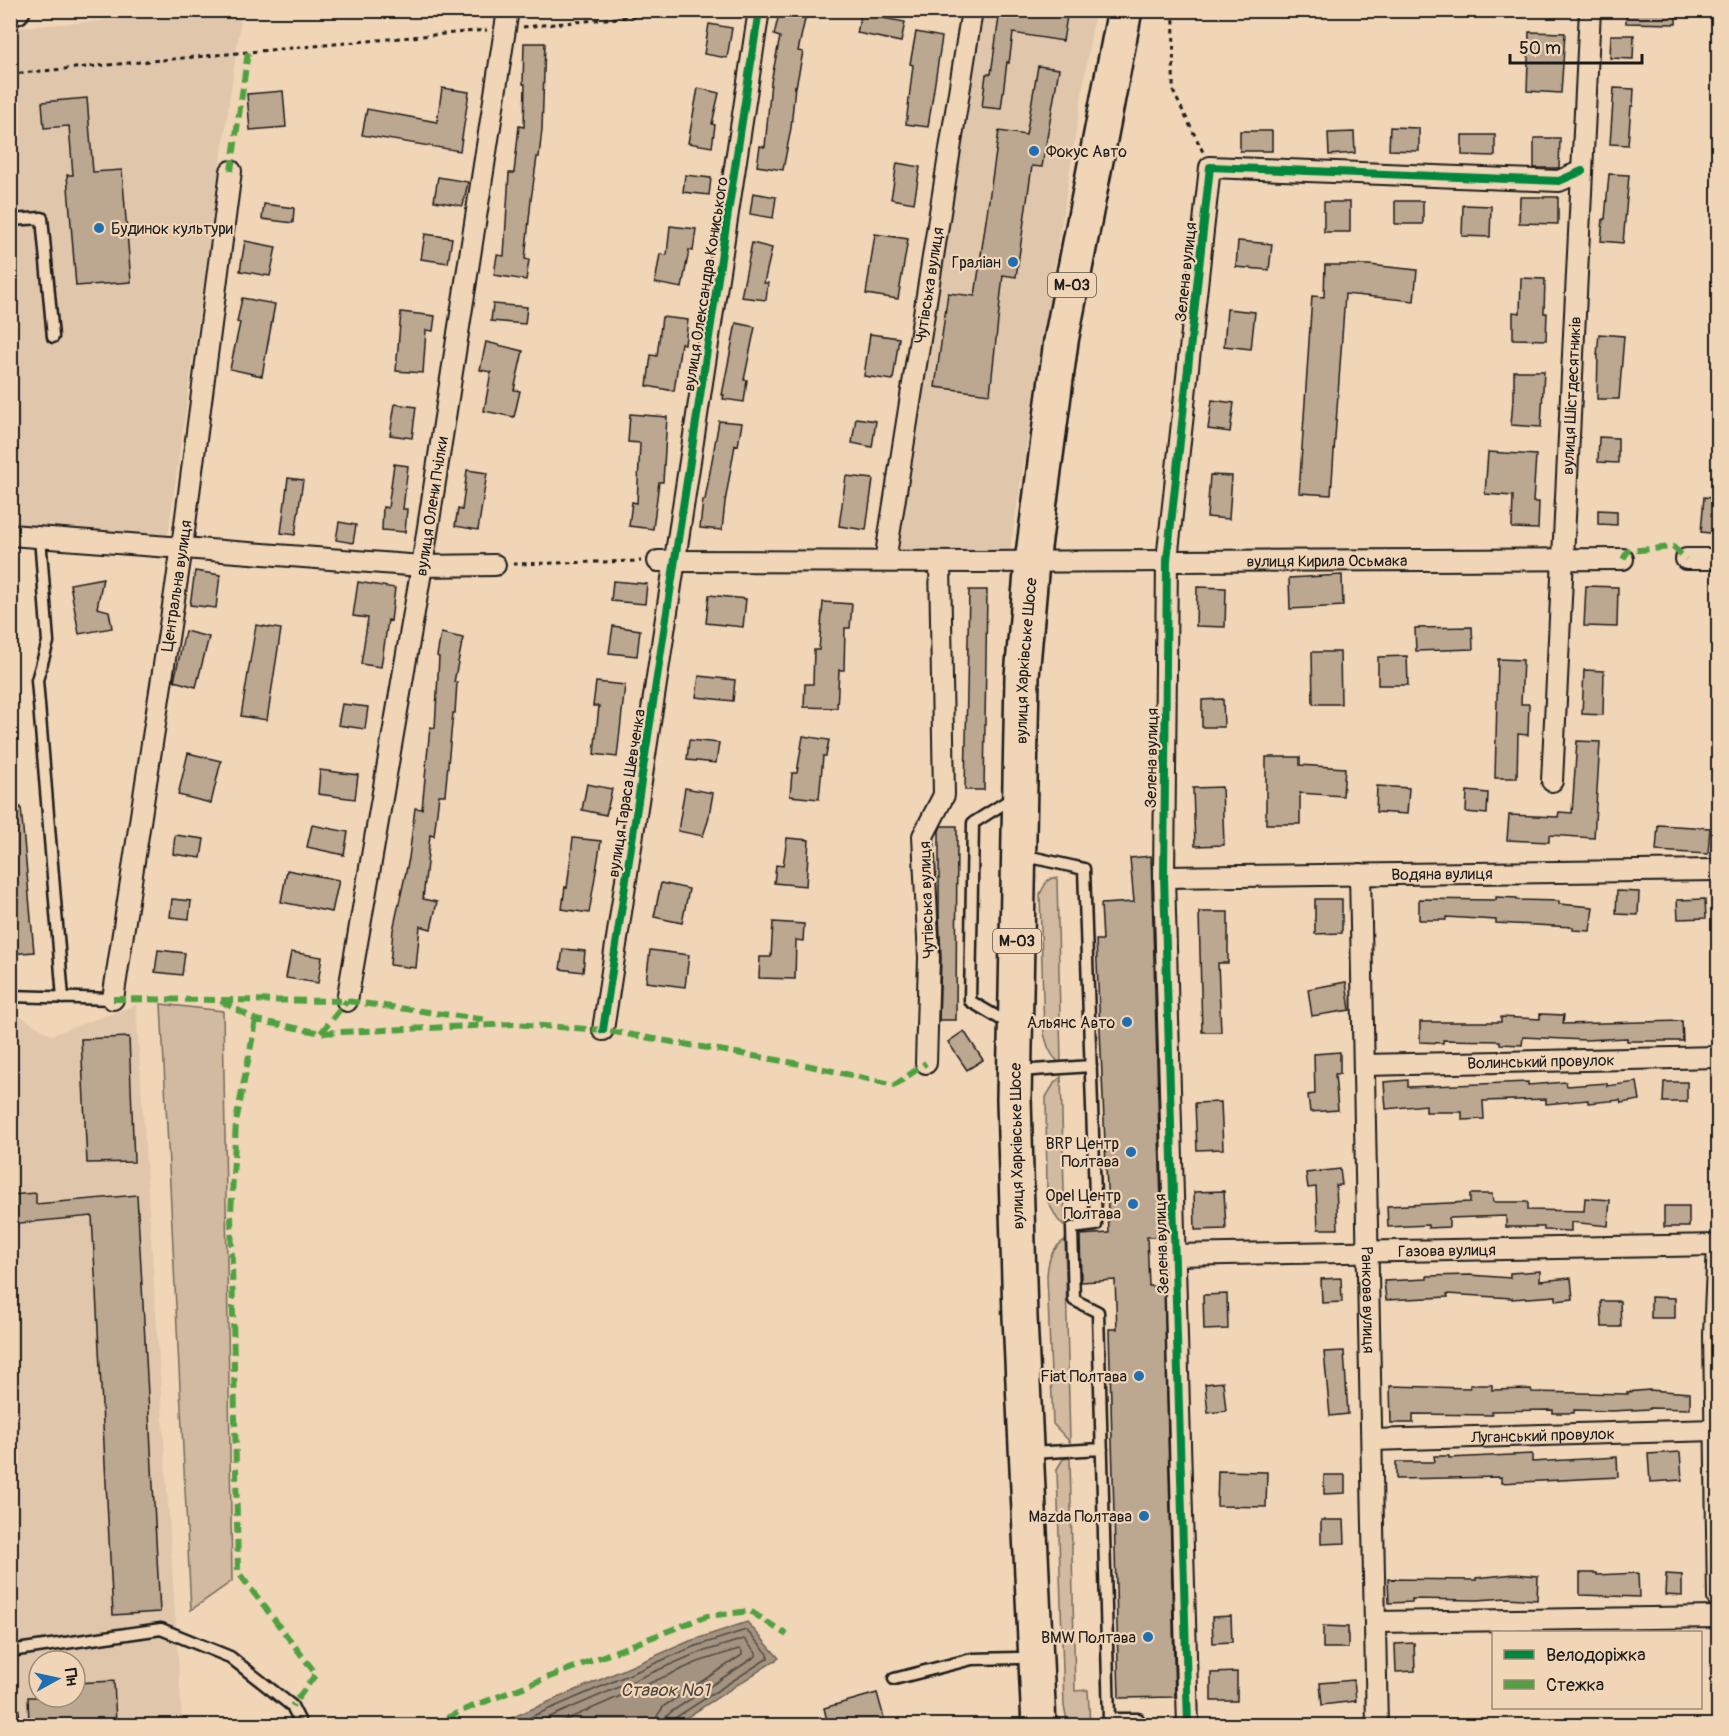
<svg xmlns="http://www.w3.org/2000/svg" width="1729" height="1736" font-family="Pangolin,sans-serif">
<rect width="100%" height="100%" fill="#f0d5b7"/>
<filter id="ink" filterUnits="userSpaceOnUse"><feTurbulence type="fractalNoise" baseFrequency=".0167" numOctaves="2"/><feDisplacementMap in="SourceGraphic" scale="12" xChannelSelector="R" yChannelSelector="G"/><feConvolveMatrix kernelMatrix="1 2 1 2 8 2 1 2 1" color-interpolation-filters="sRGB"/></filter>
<g filter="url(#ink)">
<path fill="#e0c7ac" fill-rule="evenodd" d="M227,11H242L168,535L11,525L10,28Z
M981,11H1095L1009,557L891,553Z
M136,1005L182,1720L150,1722V1726H11V1010L51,1035ZM39,1661H75V1697H39Z"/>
<path fill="#d1baa0" stroke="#766b5e" stroke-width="1.5" d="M1052,878H1057L1061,1064C1050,1056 1047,1045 1044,1033L1040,894L1047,881Z
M161,1004L223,1011L232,1581L191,1610Z
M1061,1077L1065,1226L1058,1220L1047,1200L1046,1097L1055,1082Z
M1065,1240L1070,1442L1053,1424L1047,1276C1048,1260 1051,1249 1065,1240Z
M1070,1458L1075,1691L1088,1690L1090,1725H1068L1064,1706L1057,1469L1063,1459Z"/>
<path fill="#a49380" stroke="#6e6358" stroke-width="1.5" d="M747,1622L779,1658L675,1725H495L690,1641Z"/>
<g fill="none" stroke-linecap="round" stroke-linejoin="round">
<path stroke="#524c44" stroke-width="1.5" d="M510,1726L693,1647L746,1630L768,1654V1658L675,1718L672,1726
M529,1726L695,1654L744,1639L756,1653V1656L671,1712L666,1717L665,1726
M552,1726L698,1662L739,1649L742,1651V1655L664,1706L657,1716L656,1726"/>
</g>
<path fill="#bca791" stroke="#1c1c1c" stroke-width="1.5" d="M780,10H807L798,51L803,52L796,87L795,86L791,128L783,170L757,166L760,146L765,147L771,82L780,37L774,35Z
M1000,10H1068L1063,41L1013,33L1009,63L1007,62L1001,109L982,107L986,74H991Z
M1626,10H1676V24L1626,23Z
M861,14L905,22L901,42L857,33Z
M709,24L732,28L727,58L704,54Z
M916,32L942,37L928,127L906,124L913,65L910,64Z
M1529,32L1565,33L1561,93L1527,91Z
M1611,35H1634L1633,59L1610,58Z
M524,43H545L542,129L539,157H537L531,200L525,259L529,260L526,280L494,275L497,255L504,256L509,173H514L519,126L524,127L525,84H523Z
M1038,66L1059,69L1042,167L1032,166L1016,277L1003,275L990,394L935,387L948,293L975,296L999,131L1026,135Z
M442,88L469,92L460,151L362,135L367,109L437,122Z
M698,88L719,93L712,124L715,125L712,147L688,143Z
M1614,88L1634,89L1633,106H1631L1628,145L1610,144Z
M283,91L286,127L250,130L247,94Z
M87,98L93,172L122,170L131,282L76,286L67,175H73L69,126L44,128L42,102Z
M1390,127L1419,128V151L1389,150Z
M1240,131H1272V151H1240Z
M1354,132L1355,153L1329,155L1328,133Z
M1462,135H1495V156L1462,155Z
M1534,138H1560L1559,168H1534Z
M897,163L920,167L914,203L891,199Z
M1609,174L1629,175L1623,243L1601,241L1603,219H1605Z
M685,175L711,178L709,195L683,192Z
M438,177L468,182L463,206L434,201Z
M753,193L776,197L773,218L750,214Z
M1520,197H1558V224L1519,223Z
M1395,201H1423V224H1395Z
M1324,202H1350V232H1324Z
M264,204L294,208L293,223L262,219Z
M1463,205L1491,206L1490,237L1462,236Z
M670,226L696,229L693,251L689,250L682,288L655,283L660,254L667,255Z
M425,234L452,238L448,263L421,259Z
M875,234L908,239L898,299L866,294Z
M245,241L276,247L270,276L240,271Z
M1238,241L1272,244L1269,270L1236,267Z
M752,243L772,248L764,283H768L766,300L741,297Z
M1325,265H1369L1417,270L1414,301L1345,294L1331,495L1299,493L1312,296L1324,297Z
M1521,278L1545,279L1544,313H1547L1546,340L1513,339V312L1520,313Z
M242,298L275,304L262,376L230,369L240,323L237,322Z
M493,304L527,307L525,324L491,321Z
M1227,309L1255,312L1251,349L1224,346Z
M401,312L435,316L433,331L426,330L423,373L396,371Z
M662,317L688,320L685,344L681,343L674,391L647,386L651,355L657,356Z
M736,323L755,327L744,380H747L744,402L723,399L724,395H722Z
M870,334L899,338L893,380L864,376Z
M1599,334L1624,336L1619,399H1597L1598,355H1597Z
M486,342L523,351L514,390L520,391L514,417L484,411L491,372L480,370Z
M1514,371H1544L1541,427L1511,425L1513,400H1514Z
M1212,400L1234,403L1230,432L1208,429Z
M395,404L416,407L412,438L390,435Z
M630,414L667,417L663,482H659L653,529L629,526L632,502L637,503L640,443L628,442Z
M856,418L876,421L872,447L852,443Z
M719,421L742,423L738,446L735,445L725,502L722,530L700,528L703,500H705Z
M1599,437L1618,438V463L1598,462Z
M1488,452L1536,455L1533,502H1539L1538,529L1512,528L1513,496L1485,494Z
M394,464L408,466L403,509H407L405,532L382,530L383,507L388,508Z
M467,470L487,473L478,530L455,526L458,509L462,510Z
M1210,475L1232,476L1229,519L1207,517Z
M846,476L873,479L866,530L839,526Z
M288,478L303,480L295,535L281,533Z
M1704,497L1719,499V534L1701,532Z
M1598,510L1617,511V525L1598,524Z
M339,522L356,525L353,543L336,540Z
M195,571L220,575L216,608L190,605Z
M1342,575L1343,606L1290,609L1289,578Z
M103,578L97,608L109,611L112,628L79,634L70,584Z
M613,581L647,584L645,604L611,601Z
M358,582L395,588L391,621L388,620L381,667L361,664L368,618L353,616Z
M1586,586L1618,587L1617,627L1584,626Z
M1197,587L1226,588L1225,627L1196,626Z
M969,590H987L984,790H965Z
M709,595L746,599L743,627L706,623Z
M823,602L852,604L850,628H845L844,670H839L837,708L804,707L805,684H813L814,650H819Z
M256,625L281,629L267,720L241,716Z
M613,626L640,630L637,656L609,653Z
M1472,627L1473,649L1416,651L1415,628Z
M185,631L209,637L196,687L174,681Z
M441,633L463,638L454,682H457L455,713H453L445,795H439L434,836L430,835L423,899L437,902L431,929L420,926L416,968L390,965L393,930L409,858L415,808L422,809L430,727L435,728L439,657L437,656Z
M1312,652H1340L1341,704H1313Z
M1407,656L1408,685H1378V657Z
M1498,659L1523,660L1521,704H1529L1528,735L1518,734L1517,778H1495Z
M1584,670L1604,671L1603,715L1582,714Z
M699,676L735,680L733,701L696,697Z
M596,682L625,685L617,757L594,754L599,706H593Z
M1223,699L1224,727H1202V700Z
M342,704L368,707L365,729L338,725Z
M803,736L829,740L826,756H823L819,799L790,796L792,773H797Z
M689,740L719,743L716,763L687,760Z
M1577,741L1600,742L1594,838L1549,835V842L1507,840L1509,815L1558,817L1559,812L1572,813Z
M188,753L221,761L211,803L178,795Z
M1266,757H1300V765L1345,768L1343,796L1300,793V824H1266Z
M320,770L358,775L355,799L318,794Z
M587,784L612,789L606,815L582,810Z
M1377,786L1409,788L1407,814L1376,812Z
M1222,787L1224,845L1195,846L1193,788Z
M685,788L713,793L708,821L703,836L678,831Z
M1467,791L1488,793L1487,814L1466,812Z
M10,807H21L34,952L10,954Z
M312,825L348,832L344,855L307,847Z
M1658,825L1710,828L1708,854L1656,851Z
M941,826H957L956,1020H939L941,958L939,914V831Z
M175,835L204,839L201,858L173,854Z
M573,838L601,841L589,913L562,909L565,887L567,888Z
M787,838L809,840L806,886L774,883L776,865L783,866Z
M1151,856L1162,1237H1147L1149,1286H1164L1175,1697L1119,1698L1109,1329H1117L1115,1280L1081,1282L1080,1235L1109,1233L1096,940H1103L1101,904L1134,902L1130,858Z
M287,870L339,880L332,912L281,902Z
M661,883L689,889L682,923L654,917Z
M1617,891L1639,892L1638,915L1616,914Z
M1496,897L1517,898V900L1559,901V904L1593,907L1590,931L1573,930V927L1496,923V920L1446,917V920H1419V899L1496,900Z
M172,899L191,901L189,919L170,917Z
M1315,899H1342V933L1315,934Z
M1705,899L1706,918L1678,919L1677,900Z
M1199,912H1228V963H1218L1221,1032H1202Z
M773,922L804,924L803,941L796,940L795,979L759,978L760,957H771Z
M563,949L585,951L583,972L560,969Z
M158,950L185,953L182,975L155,972Z
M650,950L689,955L685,987L646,982Z
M291,952L322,957L318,983L286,978Z
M1346,982L1350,1010L1312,1016L1308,989Z
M1540,1014L1564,1015L1563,1024L1682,1021L1683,1041H1627V1038L1585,1040L1523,1037L1522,1045L1500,1044V1041L1443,1040V1043L1420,1042V1022H1501V1017L1540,1019Z
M964,1031L983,1060L967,1070L948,1042Z
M129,1037L134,1162L87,1163L81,1039Z
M1340,1052V1074H1335L1338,1110L1310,1112L1308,1095L1315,1094L1314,1054Z
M1408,1080V1087L1528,1082V1085L1566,1082L1567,1086L1607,1083V1086L1637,1082L1640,1100L1621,1103L1620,1100L1588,1103V1100L1546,1104V1099L1483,1101L1484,1119L1462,1120V1112H1426V1105L1386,1109L1384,1082Z
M1664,1082H1687V1102H1663Z
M1221,1102L1223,1149L1197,1150L1195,1103Z
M1340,1169L1342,1185H1336L1338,1229H1318L1316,1187L1308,1188L1306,1173Z
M1224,1191L1226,1229L1195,1230L1194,1192Z
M36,1193V1204L137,1195L160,1612L113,1615L92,1216L10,1224V1195Z
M1470,1194H1492L1493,1202H1528V1210L1584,1211L1585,1198L1610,1200L1608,1226L1571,1222V1231L1544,1230V1227H1506V1216L1449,1218V1227L1428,1228V1225L1388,1227L1387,1206L1470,1202Z
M1664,1206H1689V1227H1664Z
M1540,1271V1281L1571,1278L1573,1299L1556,1301V1296L1512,1299V1298L1447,1294L1448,1297L1386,1300L1384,1281L1427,1279V1276L1470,1275L1510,1278V1273Z
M1341,1278L1342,1302L1322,1303L1321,1279Z
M1227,1294L1228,1329L1204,1330L1203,1295Z
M1651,1297L1675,1298V1318H1651Z
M1601,1301H1620L1621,1327H1602Z
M1344,1351L1348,1414L1330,1416L1324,1352Z
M1223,1382L1226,1411L1208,1413L1205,1384Z
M1470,1385H1492V1390L1531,1389L1532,1392L1628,1394L1627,1392L1649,1390L1690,1393V1409L1650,1408V1409L1612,1411L1574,1410V1413H1553V1410L1492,1411V1415L1413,1414V1423H1391L1390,1386L1470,1388Z
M1680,1452L1682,1480L1650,1482L1648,1454Z
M1532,1454V1462L1617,1457L1618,1477L1501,1483V1477L1396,1479V1462H1435L1434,1456H1449V1458Z
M1218,1471L1267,1472L1266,1507L1217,1506Z
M1324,1475H1345V1493L1324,1494Z
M1321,1520H1344L1345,1543L1321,1544Z
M1580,1573H1597V1575L1638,1573L1639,1597L1580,1595Z
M1515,1574L1538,1576L1537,1600L1507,1598L1477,1600L1412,1599V1602L1389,1603L1388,1579L1476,1580V1578Z
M1666,1574L1682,1575V1596L1665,1595Z
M1231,1616L1232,1642L1213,1643L1212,1617Z
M1323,1626L1348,1627V1648H1323Z
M1414,1643L1415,1671L1396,1672L1395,1644Z
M1237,1672V1701H1211V1673Z
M1354,1680L1356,1701L1322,1705L1320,1683Z
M114,1681L116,1724L29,1725L28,1697H75V1683Z
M877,1693L886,1725H828L824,1708Z"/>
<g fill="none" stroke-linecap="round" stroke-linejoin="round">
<defs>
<path id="service" d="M10,220L42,218L53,337
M40,537L48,642L37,680L63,998
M1022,855L1084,869L1096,1225L1072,1228L1074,1300L1098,1312L1109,1719H1138L1139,1726
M10,996L113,999
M1011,1025L970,1001L973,823L1014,797
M1019,1071L1091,1066
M1030,1453L1102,1449
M10,1651L161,1629L230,1657L292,1706L302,1726
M894,1679L972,1659L1018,1658
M10,1695L14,1726"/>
<g id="minor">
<path d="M10,535L422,566L495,565"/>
<path d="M1686,559H1718"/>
<path id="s1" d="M658,561L979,562L1623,559"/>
<path id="s2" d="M885,561L972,10"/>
<path id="s3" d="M1552,781L1590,10"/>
<path id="s4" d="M1360,874L1377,1726"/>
<path id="s5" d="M1164,877L1718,870"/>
<path id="s6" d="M113,999L182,547L231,171"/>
<path id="s7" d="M347,1001L422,566L508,10"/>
<path d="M603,1030L759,10"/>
<path d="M926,1063L929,958L923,836L944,795L940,562"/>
<path id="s8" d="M1364,1065L1718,1057"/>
<path d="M1718,1245L1714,1335L1718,1598"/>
<path id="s9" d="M1175,1255L1718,1245"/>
<path id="s10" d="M1372,1440L1715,1430"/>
<path d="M1375,1622L1718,1617"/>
<path d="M1188,1726L1164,877L1167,560L1210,167L1559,181L1582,171"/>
</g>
<path id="secondary" d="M10,11L16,10"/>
<g id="trunk">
<path id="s11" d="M1039,1726L1020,1317L1014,1099L1022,676L1032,562L1061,341L1125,10"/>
</g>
</defs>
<use href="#service" stroke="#1c1c1c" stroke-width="15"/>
<use href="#minor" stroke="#1c1c1c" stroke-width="24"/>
<use href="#secondary" stroke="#1c1c1c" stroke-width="32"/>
<use href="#trunk" stroke="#1c1c1c" stroke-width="38"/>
<path stroke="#1c1c1c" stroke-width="3" stroke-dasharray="4.5 4.5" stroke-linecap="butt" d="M1174,10L1173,91L1203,152
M523,27L700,10
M10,74L487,30
M513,564L641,561"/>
<use href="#service" stroke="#f0d5b7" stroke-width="10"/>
<use href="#minor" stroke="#f0d5b7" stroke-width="20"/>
<use href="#secondary" stroke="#f0d5b7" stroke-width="27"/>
<use href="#trunk" stroke="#f0d5b7" stroke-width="33"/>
<path stroke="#4fa141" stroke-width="6" stroke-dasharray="12 6" stroke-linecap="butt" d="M231,171L248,52
M1623,559L1628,551L1673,547L1686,559
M113,999L219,1000L256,1020L321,1033L514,1024L603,1030L806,1065L895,1085L926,1063
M221,1000L347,1001L487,1020
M256,1020L236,1122L231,1213L238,1572L316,1674L292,1706
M321,1033L347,1001
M431,1726L461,1711L707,1616L750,1611L787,1635"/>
<defs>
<path id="cycleway" d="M603,1030L759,10
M1188,1726L1164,877L1167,560L1210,167L1559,181L1582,171"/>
</defs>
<use href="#cycleway" stroke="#f0d5b7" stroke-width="11"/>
<use href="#cycleway" stroke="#00873e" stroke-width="8"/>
</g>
</g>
<g fill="#1f6fb2" stroke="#f0d5b7" stroke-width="2">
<circle cx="1034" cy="151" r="6"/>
<circle cx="99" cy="228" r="6"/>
<circle cx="1013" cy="262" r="6"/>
<circle cx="1127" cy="1022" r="6"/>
<circle cx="1131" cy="1152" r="6"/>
<circle cx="1133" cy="1204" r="6"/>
<circle cx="1139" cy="1376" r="6"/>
<circle cx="1144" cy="1516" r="6"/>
<circle cx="1148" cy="1637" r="6"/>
</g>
<g text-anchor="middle" stroke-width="4.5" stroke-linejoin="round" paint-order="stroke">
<g fill="#f0d5b7" stroke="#5c544a" stroke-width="1.5">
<rect x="1048" y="273" width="48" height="24" rx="4.5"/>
<rect x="993" y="929" width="48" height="24" rx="4.5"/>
</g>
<g font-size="15" font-weight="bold" fill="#1c1c1c">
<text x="1072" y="290">М-03</text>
<text x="1017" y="946">М-03</text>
</g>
<g font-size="16" fill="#1c1c1c" stroke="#f0d5b7" text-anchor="end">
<text x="1046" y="157" text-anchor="start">Фокус Авто</text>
<text x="111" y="234" text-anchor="start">Будинок культури</text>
<text x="1001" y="268">Граліан</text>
<text x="1115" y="1028">Альянс Авто</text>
<text x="1119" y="1149">BRP Центр<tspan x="1119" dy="18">Полтава</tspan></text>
<text x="1121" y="1201">Opel Центр<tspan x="1121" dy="18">Полтава</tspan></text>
<text x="1127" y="1382">Fiat Полтава</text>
<text x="1132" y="1522">Mazda Полтава</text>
<text x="1136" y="1643">BMW Полтава</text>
</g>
<g font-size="16" fill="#1c1c1c" stroke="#f0d5b7">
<text transform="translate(1185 272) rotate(-84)" y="6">Зелена вулиця</text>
<text transform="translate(705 284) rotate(-81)" y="6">вулиця Олександра Кониського</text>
<text dy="6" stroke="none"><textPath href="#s2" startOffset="279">Чутівська вулиця</textPath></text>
<text dy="6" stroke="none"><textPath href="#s3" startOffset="386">вулиця Шістдесятників</textPath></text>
<text dy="6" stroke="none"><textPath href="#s7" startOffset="502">вулиця Олени Пчілки</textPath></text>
<text dy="6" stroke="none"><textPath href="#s1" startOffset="669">вулиця Кирила Осьмака</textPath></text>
<text dy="6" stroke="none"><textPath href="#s6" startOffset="418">Центральна вулиця</textPath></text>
<text dy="6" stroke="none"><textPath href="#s11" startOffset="1066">вулиця Харківське Шосе</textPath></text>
<text transform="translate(1151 758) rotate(-89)" y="6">Зелена вулиця</text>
<text transform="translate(626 793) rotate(-81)" y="6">вулиця Тараса Шевченка</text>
<text dy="6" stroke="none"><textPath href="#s5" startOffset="278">Водяна вулиця</textPath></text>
<text transform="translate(926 900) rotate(-92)" y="6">Чутівська вулиця</text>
<text dy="6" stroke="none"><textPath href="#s8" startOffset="177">Волинський провулок</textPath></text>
<text transform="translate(1016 1146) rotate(-91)" y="6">вулиця Харківське Шосе</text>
<text transform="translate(1161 1244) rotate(-92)" y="6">Зелена вулиця</text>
<text dy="6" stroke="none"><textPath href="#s9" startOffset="272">Газова вулиця</textPath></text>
<text dy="6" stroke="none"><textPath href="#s4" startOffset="426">Ранкова вулиця</textPath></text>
<text dy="6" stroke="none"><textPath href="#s10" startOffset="171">Луганський провулок</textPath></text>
</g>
<g font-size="18" font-style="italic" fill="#4c463f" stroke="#f0d5b7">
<text x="665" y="1696">Ставок №1</text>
</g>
</g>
<rect width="1729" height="1736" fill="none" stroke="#f0d5b7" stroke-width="36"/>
<rect x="18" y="18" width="1693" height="1700" fill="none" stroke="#1c1c1c" stroke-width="2" filter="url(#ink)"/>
<rect x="1492" y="1631" width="210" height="78" fill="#f0d5b7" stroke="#9b8b79" stroke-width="1.5"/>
<rect x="1504" y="1650" width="30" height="9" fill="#00873e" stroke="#9b8b79" stroke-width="1.5"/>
<text x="1546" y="1661" font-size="18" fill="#1c1c1c">Велодоріжка</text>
<rect x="1504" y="1680" width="30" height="9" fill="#4fa141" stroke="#9b8b79" stroke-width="1.5"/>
<text x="1546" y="1691" font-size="18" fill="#1c1c1c">Стежка</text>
<g transform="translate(57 1679) rotate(82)"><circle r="28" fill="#f0d5b7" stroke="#9b8b79" stroke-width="1.5"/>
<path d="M0-4.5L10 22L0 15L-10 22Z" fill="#1f6fb2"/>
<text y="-9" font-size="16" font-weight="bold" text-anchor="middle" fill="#1c1c1c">Пн</text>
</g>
<path d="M1510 54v9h132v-9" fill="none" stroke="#1c1c1c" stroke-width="3"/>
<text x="1519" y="54" font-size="18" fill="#1c1c1c" stroke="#f0d5b7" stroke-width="4.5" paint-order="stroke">50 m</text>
</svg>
